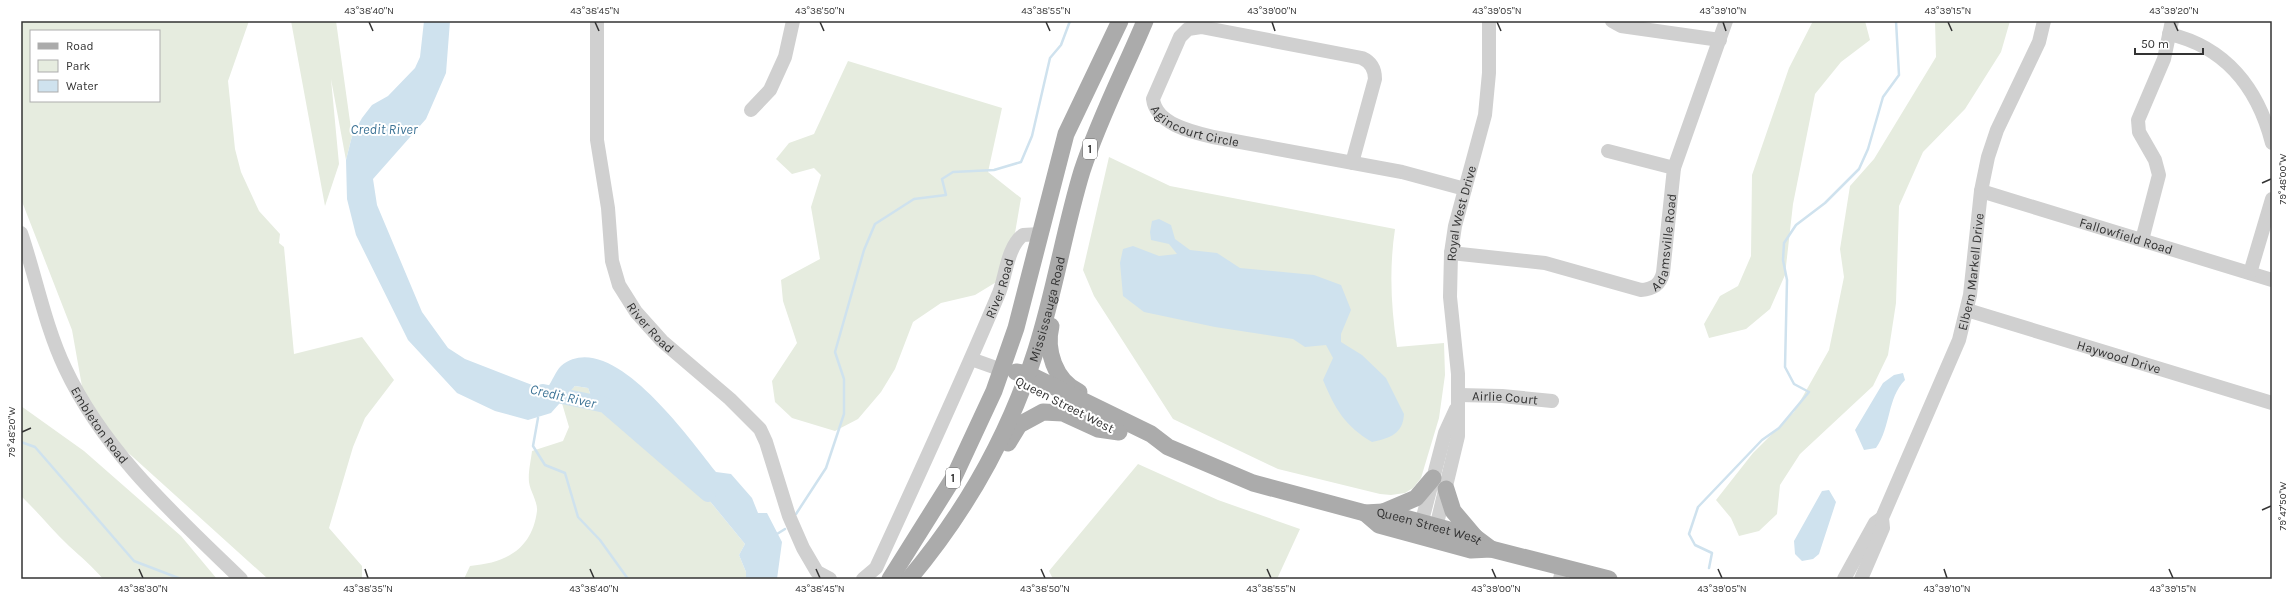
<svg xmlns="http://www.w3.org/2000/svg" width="2293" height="600" font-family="Karla,sans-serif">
<rect width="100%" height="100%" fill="#fff"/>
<path fill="#e6ecdf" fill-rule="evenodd" d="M21,21H249L228,81L235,149L241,172L259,211L280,234L279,243L284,247L294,354L362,337L394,380L365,418L353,447L329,528L362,566V579H268L113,439L83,392L72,330L21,199ZM31,31H159V101H31Z
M291,21H336L352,136L346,160L331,79L339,164L325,206Z
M1813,21H1865L1870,40L1841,62L1815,94L1793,204L1785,275L1770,309L1746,329L1709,338L1704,324L1720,296L1738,286L1751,256L1752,175L1789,68Z
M1935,21H2010L2001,52L1965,109L1923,152L1899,206L1896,303L1888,355L1873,386L1800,454L1780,485L1777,514L1759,531L1739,536L1731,518L1716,500L1753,453L1794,412L1829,350L1844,277L1840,249L1850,186L1874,159L1936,57Z
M848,61L1002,108L988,172L1021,198L1015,233L998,281L975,295L941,303L913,322L895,369L881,392L858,419L835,431L792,418L775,402L772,381L797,343L783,301L781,280L820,259L811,207L821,175L814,168L792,174L776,159L789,143L814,134Z
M1109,157L1170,186L1395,229C1389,269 1391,307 1397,347L1444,343L1445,375L1439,418L1421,478L1413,488L1405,493L1391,495L1380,494L1278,469L1173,419L1094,296L1083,270Z
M575,386L588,388L591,396L613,411L647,448L677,461L745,544L739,555L746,572V579H464L470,566C505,563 532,550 537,511C538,502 530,491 529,482C528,472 531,460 532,451L563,441L569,427L561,400Z
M21,406L84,451L181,536L217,579H103C92,566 81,557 69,546C52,530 38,512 21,496Z
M1138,464L1218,500L1300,529L1277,579H1053L1049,571Z"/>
<path fill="#cfe2ee" d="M424,21H450L446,73L426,119L373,179L377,205L422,312L448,348L465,359L540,388L548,387C552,381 556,371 561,366C610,325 690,440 716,472L731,474L752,498L758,513H767L782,542L777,579H746V572L739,555L745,544L677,461L647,448L613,411L591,396L588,388L575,386L551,413L528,420L495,411L457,393L408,340L356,235L347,199L346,160L352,136L362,118L372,105L388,96L415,68L420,57Z
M1159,219L1171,225L1175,239L1190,250L1217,253L1240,268L1314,275L1341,285L1351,310L1341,334V342L1362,355L1386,378L1404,414C1403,434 1390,438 1372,442C1345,426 1335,409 1323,380L1333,358L1326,345L1305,347L1293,339L1215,327L1144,312L1123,296L1120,263L1123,249L1133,246L1159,256L1177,254L1169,244L1151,240L1150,232L1152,221Z
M1903,373L1905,380C1887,398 1891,427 1876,448L1864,450L1855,430L1883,383L1894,375Z
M1829,490L1836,502L1819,554L1813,559L1802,561L1795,554L1794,541L1822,491Z"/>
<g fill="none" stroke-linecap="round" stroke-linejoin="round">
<path stroke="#cfe2ee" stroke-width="2.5" d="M538,418L533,446L545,465L565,473L578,517L600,540L628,579
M21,442L35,447L134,561L181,579
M796,514L826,468L844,414V379L835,352L864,250L875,224L914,199L946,195L942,179L953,172L994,170L1021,162L1032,136L1050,58L1061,45L1070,21
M777,534L785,529
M1709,568L1712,553L1695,545L1689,534L1698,507L1762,440L1779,428L1809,392L1794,384L1785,367L1787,280L1783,260L1784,243L1796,225L1825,203L1859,169L1868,149L1883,97L1899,75L1896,21"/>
<path stroke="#cfe2ee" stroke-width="16" d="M543,392L605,405L708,494"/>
<g stroke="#d0d0d0" stroke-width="14">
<path id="s1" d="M597,21V140L608,208L612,261L619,285L636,312L662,341L730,399L760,429L766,442L789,516L803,548L817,572L830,579"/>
<path d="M1612,21L1621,26L1720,40"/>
<path d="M2169,34C2226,47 2258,89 2272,143"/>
<path d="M751,110L770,90L785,57L793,21"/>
<path d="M1608,151L1674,168"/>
<path id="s2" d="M1352,163L1375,79C1375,69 1371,62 1362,58L1201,27L1188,29L1180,37L1153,99C1156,124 1192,132 1213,137L1402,172L1465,189"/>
<path id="s3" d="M1981,191L2272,280"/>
<path id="s4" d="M21,233C36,277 45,326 65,368C105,453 175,515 241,579"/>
<path d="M2142,240L2159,175L2155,160L2139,132L2138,120L2164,59L2172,21"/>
<path id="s5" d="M1451,253L1545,263L1641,290C1653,289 1660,285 1663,273L1674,168L1726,21"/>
<path d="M2250,273L2272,199"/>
<path id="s6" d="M1967,310L2272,403"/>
<path d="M971,359L1002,370"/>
<path id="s7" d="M1459,395L1502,396L1552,401"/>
<path d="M1419,532L1445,433L1456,409"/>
<path id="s8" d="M1434,536L1458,436V374L1450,297L1451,253L1455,226L1485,115L1489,73V21"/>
<path id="s9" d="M863,579L876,568C918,477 960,386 999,293C1006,276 1007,247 1023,235L1040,234"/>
<path d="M1560,579L1563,567"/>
<path d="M1844,579L1875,523L1882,518"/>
<path id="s10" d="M1861,579L1883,528L1882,518L1959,340L1970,295L1981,191L1988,157L1997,130L2039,42L2044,21"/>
</g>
<g stroke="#ababab" stroke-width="17">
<path d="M1051,326C1045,350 1055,381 1079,392"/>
<path id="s11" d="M1016,372L1028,374L1151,434L1168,447L1253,483L1365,513L1383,512L1475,537L1491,549"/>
<path d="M1008,443L1019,425L1043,412L1063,413L1098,429L1119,432"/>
<path d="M1446,489L1453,511L1475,537"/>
<path d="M1383,512L1416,498L1433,478"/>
<path d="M1365,513L1379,525L1471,550L1491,549L1609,579"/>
<path d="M890,579L954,477L994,391L1016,328L1066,134L1120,21"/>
<path id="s12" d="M909,579C967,510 1009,435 1036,350C1055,291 1064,230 1082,171C1099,119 1124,71 1145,21"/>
</g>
</g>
<path fill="none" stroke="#333" stroke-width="1.5" d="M369,22L373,31M595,22L599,31M820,22L824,31M1046,22L1050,31M1272,22L1275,31M1497,22L1501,31M1723,22L1726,31M1948,22L1952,31M2174,22L2178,31M2262,183L2271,179M22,432L31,428M2262,510L2271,506M139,569L143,578M365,569L368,578M590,569L594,578M816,569L820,578M1041,569L1045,578M1267,569L1271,578M1492,569L1496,578M1718,569L1722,578M1944,569L1947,578M2169,569L2173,578"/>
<g text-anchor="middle" stroke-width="4" stroke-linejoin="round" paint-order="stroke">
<g fill="#fff" stroke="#707070" stroke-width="1">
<rect x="1083" y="139" width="14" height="20" rx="3"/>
<rect x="946" y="468" width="14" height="20" rx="3"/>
</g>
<g font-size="12" font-weight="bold" fill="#333">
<text x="1090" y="153">1</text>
<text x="953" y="482">1</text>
</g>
<g font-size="13" fill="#333" stroke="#fff">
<text dy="5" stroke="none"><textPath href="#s2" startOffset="424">Agincourt Circle</textPath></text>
<text dy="5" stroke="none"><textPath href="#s8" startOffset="327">Royal West Drive</textPath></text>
<text dy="5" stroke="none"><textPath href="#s3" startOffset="152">Fallowfield Road</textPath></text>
<text dy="5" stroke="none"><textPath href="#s5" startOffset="255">Adamsville Road</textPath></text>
<text dy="5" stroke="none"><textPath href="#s10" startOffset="329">Elbern Markell Drive</textPath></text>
<text dy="5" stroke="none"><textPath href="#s9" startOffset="323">River Road</textPath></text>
<text dy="5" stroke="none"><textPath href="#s12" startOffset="306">Mississauga Road</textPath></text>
<text dy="5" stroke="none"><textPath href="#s1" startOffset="319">River Road</textPath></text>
<text dy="5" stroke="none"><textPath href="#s6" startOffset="159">Haywood Drive</textPath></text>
<text dy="5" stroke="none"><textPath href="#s7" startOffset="46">Airlie Court</textPath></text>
<text transform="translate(1065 404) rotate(27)" y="5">Queen Street West</text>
<text dy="5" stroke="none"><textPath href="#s4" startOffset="209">Embleton Road</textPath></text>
<text dy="5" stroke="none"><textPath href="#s11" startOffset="445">Queen Street West</textPath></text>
</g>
<g font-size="14" font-style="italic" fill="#3f7597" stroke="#fff">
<text x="384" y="134">Credit River</text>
<text transform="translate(563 396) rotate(13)" y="5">Credit River</text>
</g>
</g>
<rect width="2293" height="600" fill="none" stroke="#ffffff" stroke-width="44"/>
<rect x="30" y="30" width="130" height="72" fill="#ffffff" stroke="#adadad"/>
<rect x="38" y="43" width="20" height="6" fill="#ababab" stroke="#adadad"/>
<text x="66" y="50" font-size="12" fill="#333333">Road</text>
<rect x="38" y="60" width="20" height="12" fill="#e6ecdf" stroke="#adadad"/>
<text x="66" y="70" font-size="12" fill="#333333">Park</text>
<rect x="38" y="80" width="20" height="12" fill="#cfe2ee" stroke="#adadad"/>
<text x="66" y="90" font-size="12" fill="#333333">Water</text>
<path d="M2135 48v6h68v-6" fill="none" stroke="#333333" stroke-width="2"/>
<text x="2141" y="48" font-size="12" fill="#333333" stroke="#ffffff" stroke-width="3" paint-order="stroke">50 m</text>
<rect x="22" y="22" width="2249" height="556" fill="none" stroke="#333" stroke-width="1.5"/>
<g font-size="10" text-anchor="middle" fill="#333">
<text x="369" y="14">43°38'40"N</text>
<text x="595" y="14">43°38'45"N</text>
<text x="820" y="14">43°38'50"N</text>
<text x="1046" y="14">43°38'55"N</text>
<text x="1272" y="14">43°39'00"N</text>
<text x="1497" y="14">43°39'05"N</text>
<text x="1723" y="14">43°39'10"N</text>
<text x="1948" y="14">43°39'15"N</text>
<text x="2174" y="14">43°39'20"N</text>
<text transform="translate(2282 179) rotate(-90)" y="4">79°48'00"W</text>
<text transform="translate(11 432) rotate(-90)" y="4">79°48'20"W</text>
<text transform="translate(2282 506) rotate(-90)" y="4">79°47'50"W</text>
<text x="143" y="592">43°38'30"N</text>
<text x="368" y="592">43°38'35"N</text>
<text x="594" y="592">43°38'40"N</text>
<text x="820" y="592">43°38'45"N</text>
<text x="1045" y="592">43°38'50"N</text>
<text x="1271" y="592">43°38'55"N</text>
<text x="1496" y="592">43°39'00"N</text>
<text x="1722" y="592">43°39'05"N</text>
<text x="1947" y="592">43°39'10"N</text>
<text x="2173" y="592">43°39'15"N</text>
</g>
</svg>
